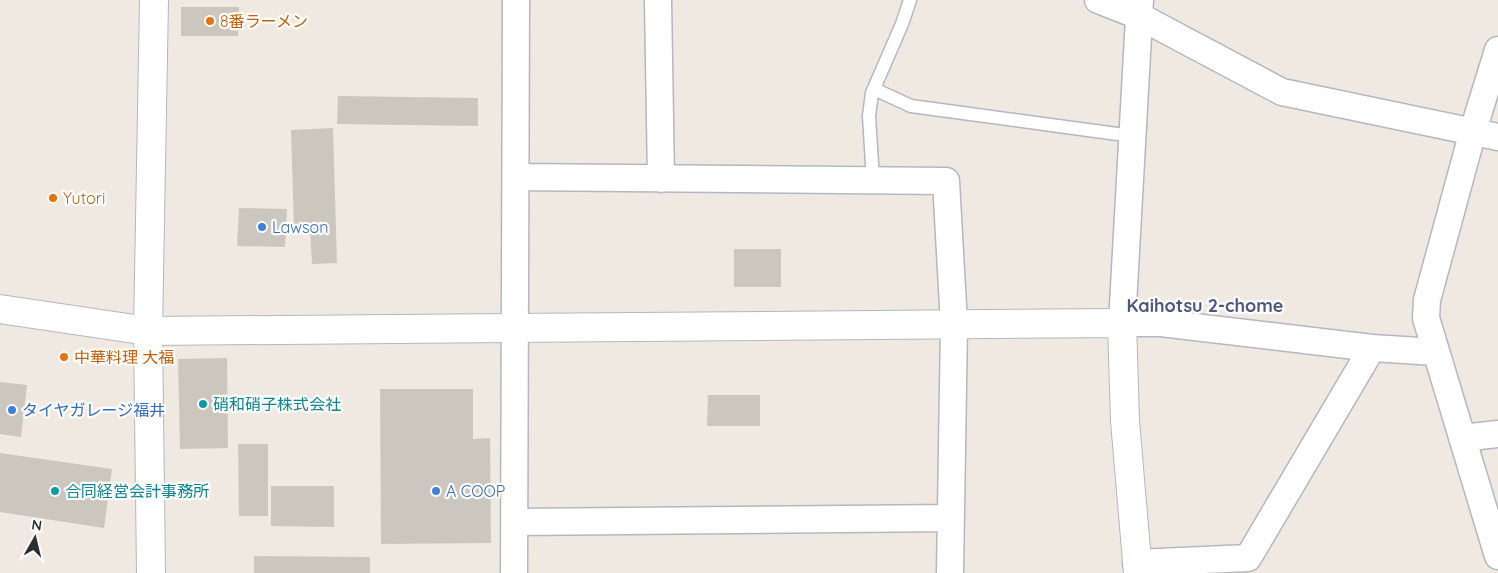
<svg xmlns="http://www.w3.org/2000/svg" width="1498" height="573" font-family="Quicksand,'Noto Sans JP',sans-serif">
<rect width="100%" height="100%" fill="#efe9e1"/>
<path fill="#cbc7bf" d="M181,7H239L238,36H181Z
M338,96L478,98V126L337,124Z
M333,128L337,263L312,264L310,228H294L291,130Z
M239,208L287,209L285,247L237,246Z
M734,249H781V287H734Z
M227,358L228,448L180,449L178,359Z
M0,382L27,385L21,437L0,434Z
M380,389H473V439L490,438L491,543L381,544Z
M708,395H760V426H707Z
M238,444H268V516H239Z
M0,453L112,469L104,528L0,512Z
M271,486H334V527L271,526Z
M254,556L370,557V573H254Z"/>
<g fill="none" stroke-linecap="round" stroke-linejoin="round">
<defs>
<path id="lane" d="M874,89L911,106L1132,136
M873,180L869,116L872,93L902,24L910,0"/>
<path id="street" d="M658,0L661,179
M1098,0L1139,16L1282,92L1498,137
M1140,0L1122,323H1161L1372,348L1436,352
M1498,50L1473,131L1427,300L1426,318L1498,556
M516,177L946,181L954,324L950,573
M1462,438L1498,434
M515,522L951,518
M1136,563L1248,558L1372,348
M514,573L516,0"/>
<path id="secondary" d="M0,309L148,331L1122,323L1125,421L1138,573
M151,573L148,331L154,0"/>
</defs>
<use href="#lane" stroke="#b4b7c1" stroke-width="15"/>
<use href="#street" stroke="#b4b7c1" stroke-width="29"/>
<use href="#secondary" stroke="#b4b7c1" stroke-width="30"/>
<use href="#lane" stroke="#fff" stroke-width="12"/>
<use href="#street" stroke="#fff" stroke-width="26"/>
<use href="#secondary" stroke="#fff" stroke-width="28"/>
</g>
<g fill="#e8710a" stroke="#fff" stroke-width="2">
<circle cx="210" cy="21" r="5"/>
<circle cx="53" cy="198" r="5"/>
<circle cx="64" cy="357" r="5"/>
</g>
<g fill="#3f7fe0" stroke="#fff" stroke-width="2">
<circle cx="262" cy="227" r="5"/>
<circle cx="12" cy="410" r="5"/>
<circle cx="436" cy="491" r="5"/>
</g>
<g fill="#0f9aa8" stroke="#fff" stroke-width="2">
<circle cx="203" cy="404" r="5"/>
<circle cx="55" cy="491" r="5"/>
</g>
<g text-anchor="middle" stroke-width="4.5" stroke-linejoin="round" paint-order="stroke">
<g font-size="16" fill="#c56008" stroke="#fff" text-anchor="start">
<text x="220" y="27">8番ラーメン</text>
<text x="63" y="204">Yutori</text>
<text x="74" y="363">中華料理 大福</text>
</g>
<g font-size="16" fill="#366cbe" stroke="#fff" text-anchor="start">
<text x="272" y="233">Lawson</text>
<text x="22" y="416">タイヤガレージ福井</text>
<text x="446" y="497">A COOP</text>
</g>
<g font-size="16" fill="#0d838f" stroke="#fff" text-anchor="start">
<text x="213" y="410">硝和硝子株式会社</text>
<text x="65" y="497">合同経営会計事務所</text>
</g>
<g font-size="18" font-weight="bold" fill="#4d5680" stroke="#fff">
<text x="1205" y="312">Kaihotsu 2-chome</text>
</g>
</g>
<g transform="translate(35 538) rotate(8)" stroke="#ffffff" stroke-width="4" paint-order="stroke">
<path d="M0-4L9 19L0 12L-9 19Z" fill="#2e2e2e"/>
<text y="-8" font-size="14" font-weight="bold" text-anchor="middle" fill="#2e2e2e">N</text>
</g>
</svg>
